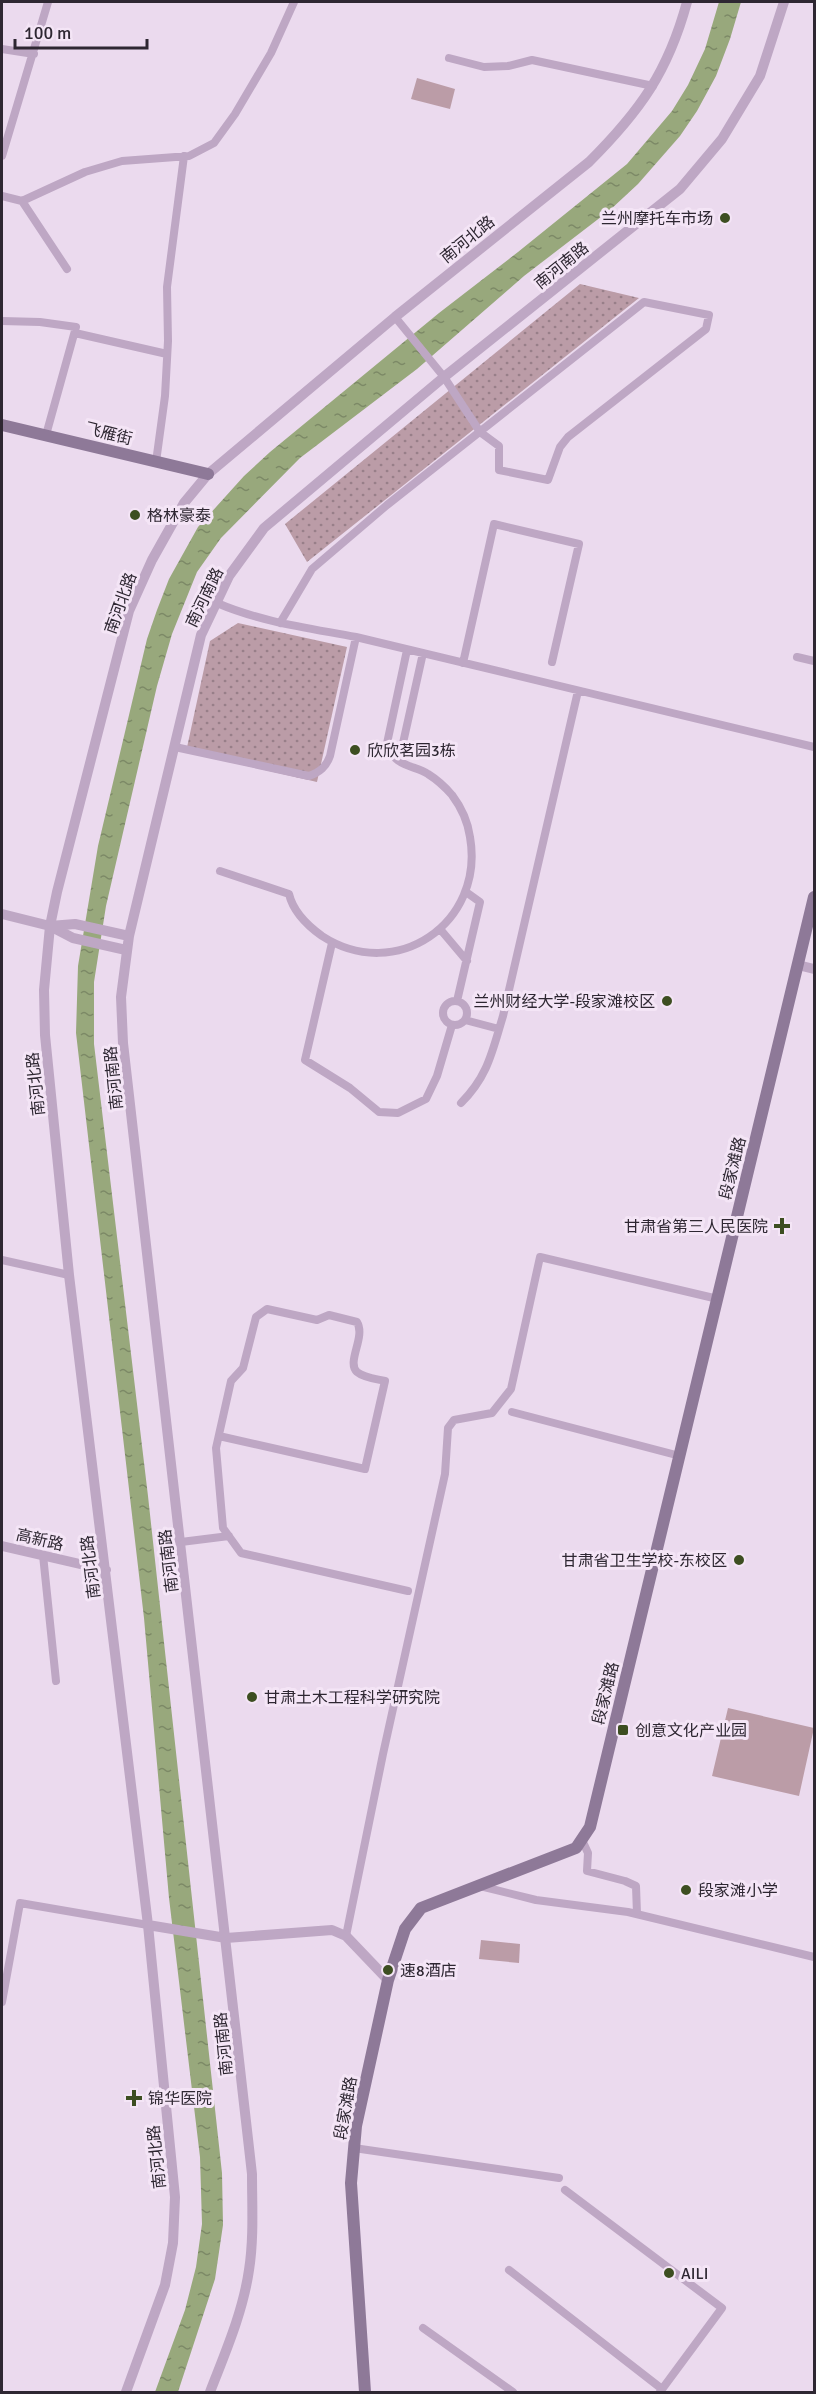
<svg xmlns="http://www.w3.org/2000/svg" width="816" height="2394" font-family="Signika,'Noto Sans SC',sans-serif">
<defs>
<pattern id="green-dots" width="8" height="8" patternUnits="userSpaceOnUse" patternTransform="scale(1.5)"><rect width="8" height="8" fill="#bb9ca7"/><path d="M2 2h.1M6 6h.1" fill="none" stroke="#987f89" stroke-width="1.8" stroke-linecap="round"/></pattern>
<pattern id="water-ripples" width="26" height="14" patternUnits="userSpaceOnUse" patternTransform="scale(1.5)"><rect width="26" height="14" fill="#98a87c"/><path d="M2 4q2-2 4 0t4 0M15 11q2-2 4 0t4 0" fill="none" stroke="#7c8966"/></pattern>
</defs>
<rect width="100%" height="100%" fill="#ebdaee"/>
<path fill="url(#green-dots)" d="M580,284L639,298L307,562L285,524Z
M238,623L347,647L317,782L186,752L210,641Z"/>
<path fill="#bb9ca7" d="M417,78L455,89L450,109L411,99Z
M728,1708L814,1728L799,1796L712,1776Z
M481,1940L520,1944L519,1963L479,1959Z"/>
<path fill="url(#water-ripples)" d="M719,2H741L730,39L716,76L697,111L680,136L638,184L610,210L524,276L417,369L300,458L221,538L197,572L172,634L157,686L106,906L94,982V1044L148,1496L222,2173L223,2225L215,2279L178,2392H155L185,2310L196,2267L202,2224L200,2157L169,1898L144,1618L76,1033L78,966L98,846L147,639L157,610L169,579L198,527L244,476L270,452L439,313L518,252L627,164L672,111L688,85L705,49Z"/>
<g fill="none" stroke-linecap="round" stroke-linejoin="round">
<path stroke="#bea7c4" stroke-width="8" d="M2,49L34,54
M449,58L484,67L508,66L532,60L653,86
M2,156L48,2
M2,196L22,201L67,269
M22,201L85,172L122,161L189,156L214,143L235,114L271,53L294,2
M2,321L40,322L76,327L46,435
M75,333L167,354
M156,462L165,396L168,341L167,287L184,156
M217,603C261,622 309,628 356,637L814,747
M280,623L312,569L387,505L644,302L709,315L706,329L568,437L560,447L548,480L499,470V446L480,432L444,377L395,317
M797,657L814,661
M463,663L494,524L579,544L552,662
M175,747L309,776C320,772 326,767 330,756L356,637
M399,761L423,653
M220,871L289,894C293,911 308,926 322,936C396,984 485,923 470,837C468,823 461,807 452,795C446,788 436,779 428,774C419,768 407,767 399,761C394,758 390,752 386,748L407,650
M440,929L467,961
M332,943L305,1060L350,1088L379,1112L398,1113L426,1099L437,1076L452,1025
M443 1013a12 12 0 1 1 24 0a12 12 0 1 1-24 0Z
M457,1001L480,902L466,892
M465,1020L499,1029
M461,1103C488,1076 492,1052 503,1016L578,691
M2,1260L69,1275
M512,1412L680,1456
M219,1436L365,1469L385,1381C377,1379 364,1378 357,1372C346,1362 366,1337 357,1322L329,1315L317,1320L267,1309L256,1317L243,1368L231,1381L216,1448L223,1528L241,1553L408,1591
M181,1542L229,1536
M43,1555L56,1681
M582,1840L588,1853L587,1871L625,1881L636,1886L637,1914
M480,1886L536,1900L628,1912L814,1957
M346,1936L383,1754L445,1474L448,1428L454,1420L492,1413L511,1389L540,1257L718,1299
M2,2002L20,1903L148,1925
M354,2148L559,2178
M565,2190L722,2308L660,2392
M509,2270L662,2389
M423,2328L513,2392"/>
<path stroke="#bea7c4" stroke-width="10" d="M2,914L50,926L73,938L126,950
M50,926L75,924L129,936
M798,965L814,969
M2,1546L106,1570
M148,1925L226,1938L332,1930L346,1936L388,1980
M126,2392L165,2285L173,2243L175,2197L148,1925L69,1275L45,1035L44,990L50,926L57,892L129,611L152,560L184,503L208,474L395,317L589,162C640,111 668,72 687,2
M210,2392C225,2353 243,2312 249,2270C254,2238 252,2206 252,2174L123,1043L121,997L129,936L201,635L229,576L264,528L444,377L680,189L722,139L760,76L784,2"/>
<path stroke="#8e7998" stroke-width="12" d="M2,425L208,474
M365,2392L351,2183L356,2126L388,1980L405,1929L421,1908L576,1848L590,1827L814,897"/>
</g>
<g fill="#3d4e21" stroke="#f4e5f6" stroke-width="2">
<circle cx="725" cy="218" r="6"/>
<circle cx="135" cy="515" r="6"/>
<circle cx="355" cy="750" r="6"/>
<circle cx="667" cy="1001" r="6"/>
<path d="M779 1217h6v6h6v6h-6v6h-6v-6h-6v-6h6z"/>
<circle cx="739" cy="1560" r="6"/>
<circle cx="252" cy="1697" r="6"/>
<rect x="617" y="1724" width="12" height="12" rx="3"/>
<circle cx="686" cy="1890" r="6"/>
<circle cx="388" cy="1970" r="6"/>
<path d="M131 2089h6v6h6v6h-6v6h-6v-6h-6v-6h6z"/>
<circle cx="669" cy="2273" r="6"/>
</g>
<g text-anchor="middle" stroke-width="6" stroke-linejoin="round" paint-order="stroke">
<g font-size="16" fill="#2e2732" stroke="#f4e5f6" text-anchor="start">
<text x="713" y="224" text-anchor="end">兰州摩托车市场</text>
<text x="147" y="521">格林豪泰</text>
<text x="367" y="756">欣欣茗园3栋</text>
<text x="655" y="1007" text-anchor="end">兰州财经大学-段家滩校区</text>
<text x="768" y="1232" text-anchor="end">甘肃省第三人民医院</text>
<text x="727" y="1566" text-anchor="end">甘肃省卫生学校-东校区</text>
<text x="264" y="1703">甘肃土木工程科学研究院</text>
<text x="635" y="1736">创意文化产业园</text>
<text x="698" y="1896">段家滩小学</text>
<text x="400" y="1976">速8酒店</text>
<text x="148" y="2104">锦华医院</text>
<text x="681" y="2279">AILI</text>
</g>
<g font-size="16" fill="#2e2732" stroke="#f4e5f6">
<text transform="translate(467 239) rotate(-39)" y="6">南河北路</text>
<text transform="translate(561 265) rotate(-39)" y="6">南河南路</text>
<text transform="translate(109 433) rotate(14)" y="6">飞雁街</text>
<text transform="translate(204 597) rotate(-64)" y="6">南河南路</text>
<text transform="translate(120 603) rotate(-70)" y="6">南河北路</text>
<text transform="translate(113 1078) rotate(-96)" y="6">南河南路</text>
<text transform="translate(35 1084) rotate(-96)" y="6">南河北路</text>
<text transform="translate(732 1168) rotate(-76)" y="6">段家滩路</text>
<text transform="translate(40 1539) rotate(13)" y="6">高新路</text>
<text transform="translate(168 1561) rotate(-97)" y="6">南河南路</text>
<text transform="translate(90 1567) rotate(-97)" y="6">南河北路</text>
<text transform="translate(605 1693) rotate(-76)" y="6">段家滩路</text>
<text transform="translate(223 2044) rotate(-96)" y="6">南河南路</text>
<text transform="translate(345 2108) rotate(-80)" y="6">段家滩路</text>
<text transform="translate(156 2157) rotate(-96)" y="6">南河北路</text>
</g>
</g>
<rect width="816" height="2394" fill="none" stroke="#2e2732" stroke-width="6"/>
<path d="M15 39v9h132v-9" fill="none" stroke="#2e2732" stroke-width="3"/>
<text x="24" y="39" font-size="18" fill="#2e2732" stroke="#f4e5f6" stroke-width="4.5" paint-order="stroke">100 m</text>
</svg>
